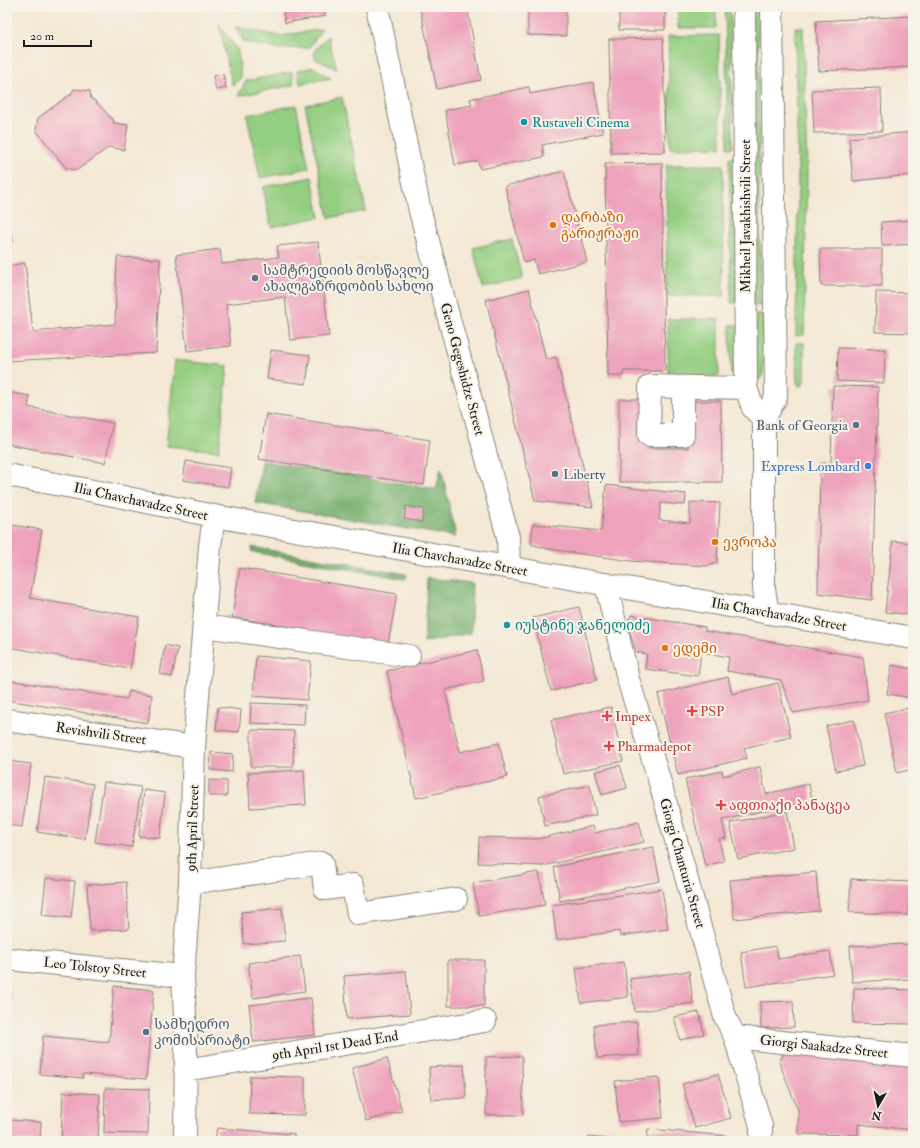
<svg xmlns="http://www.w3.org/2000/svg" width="920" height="1148" font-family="'IM FELL Double Pica','Noto Serif Georgian',serif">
<rect width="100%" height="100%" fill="#f7f3e8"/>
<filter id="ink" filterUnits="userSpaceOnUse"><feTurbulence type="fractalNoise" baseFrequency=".025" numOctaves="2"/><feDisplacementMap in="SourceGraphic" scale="8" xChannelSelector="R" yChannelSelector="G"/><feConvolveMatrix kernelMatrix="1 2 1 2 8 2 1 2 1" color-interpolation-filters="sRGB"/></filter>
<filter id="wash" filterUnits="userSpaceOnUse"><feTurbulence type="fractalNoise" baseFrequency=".012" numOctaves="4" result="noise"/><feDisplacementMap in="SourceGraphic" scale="16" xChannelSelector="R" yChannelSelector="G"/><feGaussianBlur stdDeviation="0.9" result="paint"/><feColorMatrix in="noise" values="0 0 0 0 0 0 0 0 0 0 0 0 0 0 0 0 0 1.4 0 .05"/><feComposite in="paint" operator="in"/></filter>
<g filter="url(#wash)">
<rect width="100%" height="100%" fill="#f4e8d4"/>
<path fill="#94ce81" stroke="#58754e" d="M678,7H716V28H678Z
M725,7H730L733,148H728Z
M752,7H758L760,306L754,305Z
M219,24L238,51L241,78L232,85Z
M235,27L280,36L322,29L309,48L277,49L244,42Z
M795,27H803L807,173L804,335L796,336L798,176Z
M719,35L721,147L670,148L668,36Z
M328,36L337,69L315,59L314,51Z
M313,67L331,78L300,84L297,71Z
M292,72L294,85L238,96L246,81Z
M342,97L366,211L329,218L305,105Z
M296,105L309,168L260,178L247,115Z
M735,157L736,303H731L729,158Z
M666,165H723L724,296H667Z
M312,177L320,217L271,227L263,187Z
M512,239L522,278L483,288L473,248Z
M756,314H763V376L760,379H757L755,376Z
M668,319H719V376L668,375Z
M730,325H738L736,376L731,374Z
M796,343H804V382L802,386H799L797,382Z
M175,360L228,366L219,451L166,446Z"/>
<path fill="#77b16f" stroke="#4a6646" d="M262,461L436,489L441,468L456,537L255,503Z
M252,547L406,574L407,577L405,579L252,552Z
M427,578L472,583L471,633L424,643Z"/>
<g id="blocks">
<path fill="#eea2bb" d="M283,7H324L325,16L285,23Z
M424,7H467L481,80L437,89L420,8Z
M528,7H566V36L528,35Z
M619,7H665V30H619Z
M913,16V67L819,71L816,21Z
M663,38L665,152L611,153L609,39Z
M223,74L226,88L216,90L213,76Z
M593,82L603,133L542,145L544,157L480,169L478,161L455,165L445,110L472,105L470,99L529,87L530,94Z
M881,88L882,131L814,133L812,90Z
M74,89L90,91L91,99L94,100L114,121L113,123L128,125L124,150L109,147L77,170L66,168L36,130L38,118L68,96H70Z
M913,132V175L853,181L849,138Z
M662,163L665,371H623V376H608L605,164Z
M564,171L587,262L538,274L534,260L524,263L505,186Z
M7,215L13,242L7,243Z
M913,220V244L882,246L881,222Z
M318,242L329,336L290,340L285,297L226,304L231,346L187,351L176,255L220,249L222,264L279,257L277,246Z
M820,249H882V286H821Z
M117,257L160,259L156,353L7,361V266L25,263L33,332L115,324Z
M529,289L546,360L556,357L593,507L535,501L486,300Z
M876,292L913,293V333L875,332Z
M838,348L885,349L884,383L837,381Z
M271,350L310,355L306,384L267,379Z
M833,386L878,387L872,600L818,593L820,463L831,464Z
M7,392L30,396L28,407L113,423L105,463L7,444Z
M619,399H645L646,448H688V401H721L722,482H619Z
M266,414L430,440L424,485L259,459Z
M186,461L231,468L228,487L183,480Z
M606,485L686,494L685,505L661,503L659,520L690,523V502L720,503L717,563L707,566L631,561L548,549L531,544L533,524L601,531Z
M406,506L424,509L422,522L404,519Z
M7,524L42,530L30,598L139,617L130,669L9,647L7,652Z
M893,541L913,543V615L885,612Z
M240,568L397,594L388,644L232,617Z
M579,607L597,680L551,691L533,618Z
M631,615L705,627V631L863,657L868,700L793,713L781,680L727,671L729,657L701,652L698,676L645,669L647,654L636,652L627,623Z
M165,645L178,648L172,677L160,674Z
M477,650L484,681L445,690L460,752L499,743L507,777L416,798L387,671Z
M256,656L311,661L307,700L253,696Z
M892,665L913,669V698L887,694Z
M728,677L732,694L778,683L791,737L744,748L747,758L678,775L658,694Z
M7,680L127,699L129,691L152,695L148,723L7,700Z
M251,703L305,705L304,725L250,723Z
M218,707L241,710L239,732L216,730Z
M611,707L623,761L563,774L551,720Z
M913,707V769L897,773L884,713Z
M854,720L863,766L836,771L826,726Z
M251,730L294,731L293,767H251Z
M211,752L233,754L232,772L210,770Z
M7,761L31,764L22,827L7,825Z
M620,765L627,788L602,795L595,772Z
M760,767L766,794L809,784L812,800L722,820L726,838L719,839L724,861L705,866L685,779L722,771L723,776Z
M304,770L306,805L250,808L248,773Z
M45,777L93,784L85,839L37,832Z
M209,780L227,781V796H209Z
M104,782L141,787L132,847L95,842Z
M590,785L596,815L545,826L539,796Z
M144,790L165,793L160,838L139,836Z
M787,811L794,848L738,859L730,823Z
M639,822L644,842L543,866L478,863L479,837L537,839L593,826L595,833Z
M653,847L660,881L560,901L554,867Z
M539,872L545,905L479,916L473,883Z
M816,872L819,911L734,919L730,880Z
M46,878L75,881L71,918L42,915Z
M851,879L910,882L908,915L849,912Z
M126,882L129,929L90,931L87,885Z
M662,889L668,929L620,936L619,931L557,940L552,905Z
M282,908L285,941L244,944L241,912Z
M913,944V979L852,982L850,946Z
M776,946L778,959L830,951L833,974L746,987L741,952Z
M300,956L305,991L253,998L248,963Z
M448,960H484V1006H448Z
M624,962L628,997L581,1003L576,968Z
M406,971L410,1014L347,1019L344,976Z
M689,971L693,1003L635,1012L630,979Z
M114,986L154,990L146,1079L83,1074V1078L40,1074L43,1036L109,1042Z
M854,988L913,990V1024L853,1023Z
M7,991L11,992L8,1009H7Z
M311,998L315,1035L253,1042L249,1005Z
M793,1001L794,1027L761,1028L760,1002Z
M699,1012L704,1034L680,1040L674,1017Z
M637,1022L639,1055L597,1058L594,1025Z
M786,1050L913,1066V1130L858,1124V1135L798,1134V1110L779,1062Z
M522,1056L523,1115H486V1057Z
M387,1058L402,1111L366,1121L352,1068Z
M464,1065L466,1098L431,1100L429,1067Z
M718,1074L731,1118L695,1128L682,1084Z
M250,1076L305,1077V1115L249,1114Z
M659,1077L663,1118L619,1122L615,1081Z
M105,1088L149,1089L148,1134L104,1133Z
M63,1092L100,1094L98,1141H61Z
M9,1120L41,1122L40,1141H7Z
M217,1128L294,1134V1141H215Z
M648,1129L728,1136L727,1141H647Z
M588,1137L620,1140V1141H588Z"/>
</g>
</g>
<g filter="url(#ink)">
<use href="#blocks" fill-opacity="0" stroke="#888278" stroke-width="1"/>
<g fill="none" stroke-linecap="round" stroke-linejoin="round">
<defs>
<path id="minor" d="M377,7L420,211L508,537L509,567
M744,7L746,388L753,408L764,419
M683,387V435H649L650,386C682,387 714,387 746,388
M7,475L99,492L214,516L913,638
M606,584L628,679L659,779L725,1017L735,1037L761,1126V1141
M768,613L764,589V419L776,397L772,7
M204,626L409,656
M7,720L194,747
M190,883L322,863L325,889L353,885L358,914L456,899
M7,959L183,976
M735,1037L913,1056
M185,1070L485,1021
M185,1141L186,1036L183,976L190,883L194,747L210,546L214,516"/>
</defs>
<use href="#minor" stroke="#888278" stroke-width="24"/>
<use href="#minor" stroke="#fff" stroke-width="22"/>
</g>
</g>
<g fill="#0f9aa8" stroke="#f7f3e8" stroke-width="1.5">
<circle cx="524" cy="122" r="4"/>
<circle cx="507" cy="625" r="4"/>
</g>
<g fill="#e8710a" stroke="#f7f3e8" stroke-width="1.5">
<circle cx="553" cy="225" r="4"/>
<circle cx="715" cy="542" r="4"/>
<circle cx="665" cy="648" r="4"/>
</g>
<g fill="#5c6f8a" stroke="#f7f3e8" stroke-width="1.5">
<circle cx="255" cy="278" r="4"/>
<circle cx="856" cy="425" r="4"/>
<circle cx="555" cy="474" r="4"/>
<circle cx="146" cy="1032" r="4"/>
</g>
<circle fill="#3f7fe0" stroke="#f7f3e8" stroke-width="1.5" cx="868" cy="466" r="4"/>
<g fill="#e0444e" stroke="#f7f3e8" stroke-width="1.5">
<path d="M690 705h4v4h4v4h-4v4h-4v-4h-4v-4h4z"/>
<path d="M605 710h4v4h4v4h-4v4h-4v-4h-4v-4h4z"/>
<path d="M607 740h4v4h4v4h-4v4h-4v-4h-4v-4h4z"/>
<path d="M719 799h4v4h4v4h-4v4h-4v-4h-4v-4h4z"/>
</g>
<g text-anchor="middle" stroke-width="4" stroke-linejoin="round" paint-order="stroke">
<g font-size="14" fill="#0d838f" stroke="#f7f3e8" text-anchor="start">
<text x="532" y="127">Rustaveli Cinema</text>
<text x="515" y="630">იუსტინე ჯანელიძე</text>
</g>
<g font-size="14" fill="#1c1c1c" stroke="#f7f3e8">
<text transform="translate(745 216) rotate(-90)" y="5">Mikheil Javakhishvili Street</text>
<text transform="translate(463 369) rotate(75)" y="5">Geno Gegeshidze Street</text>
<text transform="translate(141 501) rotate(12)" y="5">Ilia Chavchavadze Street</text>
<text transform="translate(460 559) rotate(10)" y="5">Ilia Chavchavadze Street</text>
<text transform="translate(779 614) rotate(10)" y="5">Ilia Chavchavadze Street</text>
<text transform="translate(101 733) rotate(8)" y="5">Revishvili Street</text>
<text transform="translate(192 828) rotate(-88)" y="5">9th April Street</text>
<text transform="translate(683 863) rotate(74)" y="5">Giorgi Chanturia Street</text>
<text transform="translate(95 967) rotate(6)" y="5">Leo Tolstoy Street</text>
<text transform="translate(335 1045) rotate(-9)" y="5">9th April 1st Dead End</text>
<text transform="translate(824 1046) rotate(6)" y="5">Giorgi Saakadze Street</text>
</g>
<g font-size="14" fill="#c56008" stroke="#f7f3e8" text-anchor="start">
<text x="561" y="222">დარბაზი<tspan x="561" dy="16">გარიჟრაჟი</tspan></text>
<text x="723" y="547">ევროპა</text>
<text x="673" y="653">ედემი</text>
</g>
<g font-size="14" fill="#4e5e75" stroke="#f7f3e8" text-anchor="start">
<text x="263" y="275">სამტრედიის მოსწავლე<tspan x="263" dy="16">ახალგაზრდობის სახლი</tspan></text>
<text x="848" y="430" text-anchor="end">Bank of Georgia</text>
<text x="563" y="479">Liberty</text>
<text x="154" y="1029">სამხედრო<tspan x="154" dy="16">კომისარიატი</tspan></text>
</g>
<g font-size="14" fill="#366cbe" stroke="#f7f3e8" text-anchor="end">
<text x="860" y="471">Express Lombard</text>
</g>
<g font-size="14" fill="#be3a42" stroke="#f7f3e8" text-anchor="start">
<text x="700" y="716">PSP</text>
<text x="615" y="721">Impex</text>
<text x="617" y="751">Pharmadepot</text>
<text x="729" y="810">აფთიაქი პანაცეა</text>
</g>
</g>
<rect width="920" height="1148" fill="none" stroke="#f7f3e8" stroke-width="24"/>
<g transform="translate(878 1106) rotate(189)" stroke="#f7f3e8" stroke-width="3" paint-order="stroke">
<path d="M0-3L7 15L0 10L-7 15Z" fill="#1c1c1c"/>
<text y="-6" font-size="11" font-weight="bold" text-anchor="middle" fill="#1c1c1c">N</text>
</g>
<path d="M24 40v6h67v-6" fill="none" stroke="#1c1c1c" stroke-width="2"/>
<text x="30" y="40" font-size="12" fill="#1c1c1c" stroke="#f7f3e8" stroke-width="3" paint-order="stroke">20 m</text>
</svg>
